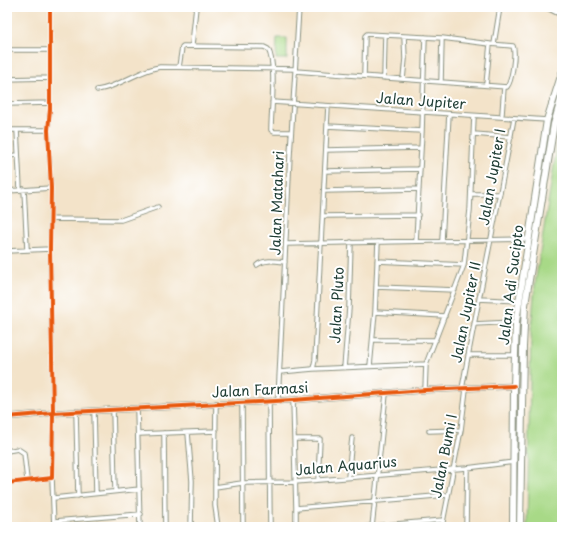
<svg xmlns="http://www.w3.org/2000/svg" width="569" height="534" font-family="'Playpen Sans',sans-serif">
<rect width="100%" height="100%" fill="#fff"/>
<filter id="ink" filterUnits="userSpaceOnUse"><feTurbulence type="fractalNoise" baseFrequency=".025" numOctaves="2"/><feDisplacementMap in="SourceGraphic" scale="8" xChannelSelector="R" yChannelSelector="G"/><feConvolveMatrix kernelMatrix="1 2 1 2 8 2 1 2 1" color-interpolation-filters="sRGB"/></filter>
<filter id="wash" filterUnits="userSpaceOnUse"><feTurbulence type="fractalNoise" baseFrequency=".012" numOctaves="4" result="noise"/><feDisplacementMap in="SourceGraphic" scale="16" xChannelSelector="R" yChannelSelector="G"/><feGaussianBlur stdDeviation="0.9" result="paint"/><feColorMatrix in="noise" values="0 0 0 0 0 0 0 0 0 0 0 0 0 0 0 0 0 1.4 0 .05"/><feComposite in="paint" operator="in"/></filter>
<g filter="url(#wash)">
<rect width="100%" height="100%" fill="#f3e3c9"/>
<path fill="#a8d987" stroke="#648b5e" d="M277,38H287V59H276Z
M562,123V527H527L531,331L535,284L559,133Z"/>
</g>
<g filter="url(#ink)">
<g fill="none" stroke-linecap="round" stroke-linejoin="round">
<defs>
<path id="street" d="M494,44L500,7
M192,45L196,7
M7,50H49
M179,67L182,47L183,46L264,47L268,49C277,64 271,111 271,130L274,132H291
M295,71L507,87C512,81 516,53 513,46L490,44L486,85
M364,76L365,36L367,34L442,38L490,44
M384,78L385,35
M7,79L49,78
M403,79L405,59L404,36
M441,82L442,38
M97,90C120,87 138,70 160,67L295,69
M272,102L547,120
M7,104L50,103
M502,114L504,87
M327,126L422,131L425,37
M7,130H48
M17,130L20,189
M474,134L511,137
M326,150L421,148
M7,156L18,155
M325,171L420,169
M24,189L27,249
M7,191L51,188
M324,191L419,189
M471,194H499
M323,216L418,215
M51,219L121,220L158,207
M442,240L449,114
M416,241L422,131
M286,244L528,239
M7,251L50,249
M377,261L464,265
M257,265C264,259 276,261 285,262
M376,287L455,290
M479,299L520,301
M375,312L445,316
M474,324L516,322
M373,340H436
M468,355H515
M370,366L375,312L378,242
M344,368L349,308L351,242
M313,369L426,364L464,265L470,210L474,116
M280,372L313,369L315,360L328,106
M462,389C478,299 498,209 514,118
M425,390L426,364
M278,400L290,155L299,7
M293,400L296,508
M269,401L270,527
M216,403L215,487V506L218,527
M242,403L243,527
M137,408L140,527
M113,410L115,491
M94,411L96,493
M76,412L78,496
M429,431L461,430
M164,433L165,527
M188,433L192,481L191,527
M139,434L216,431
M295,439H320L318,480
M7,451L18,449L24,453L27,480
M348,477L352,438
M52,478L54,527
M7,483L52,478L53,413L50,249L51,188L48,130L50,109V7
M215,487L242,483L295,482L467,468L514,462
M54,498L140,489
M55,521L141,514
M296,527V508L447,495
M362,527L443,520
M372,527L386,394
M442,527L461,430L466,389
M466,527L467,468"/>
<path id="secondary" d="M547,7L561,14
M7,417L53,413L293,400L425,390L514,386"/>
<path id="highway" d="M562,7V17
M513,527L514,386L516,322L547,120L562,73
M520,527L523,347L525,305L554,124L562,96"/>
</defs>
<use href="#street" stroke="#89907e" stroke-width="5.5"/>
<use href="#secondary" stroke="#89907e" stroke-width="7"/>
<use href="#highway" stroke="#89907e" stroke-width="8"/>
<use href="#street" stroke="#fff" stroke-width="3.5"/>
<use href="#secondary" stroke="#fff" stroke-width="5"/>
<use href="#highway" stroke="#fff" stroke-width="6"/>
<defs>
<path id="cycleway" d="M7,417L53,413L293,400L425,390L514,386
M7,483L52,478L53,413L50,249L51,188L48,130L50,109V7"/>
</defs>
<use href="#cycleway" stroke="#fff" stroke-width="6"/>
<use href="#cycleway" stroke="#e8590c" stroke-width="4"/>
</g>
</g>
<g text-anchor="middle" stroke-width="4" stroke-linejoin="round" paint-order="stroke">
<g font-size="14" fill="#1f3d34" stroke="#fff">
<text transform="translate(421 101) rotate(4)" y="5">Jalan Jupiter</text>
<text transform="translate(492 177) rotate(-80)" y="5">Jalan Jupiter I</text>
<text transform="translate(277 203) rotate(-88)" y="5">Jalan Matahari</text>
<text transform="translate(511 285) rotate(-83)" y="5">Jalan Adi Sucipto</text>
<text transform="translate(337 305) rotate(-87)" y="5">Jalan Pluto</text>
<text transform="translate(466 312) rotate(-79)" y="5">Jalan Jupiter II</text>
<text transform="translate(260 390) rotate(-3)" y="5">Jalan Farmasi</text>
<text transform="translate(444 456) rotate(-79)" y="5">Jalan Bumi I</text>
<text transform="translate(346 466) rotate(-5)" y="5">Jalan Aquarius</text>
</g>
</g>
<rect width="569" height="534" fill="none" stroke="#fff" stroke-width="24"/>
</svg>
